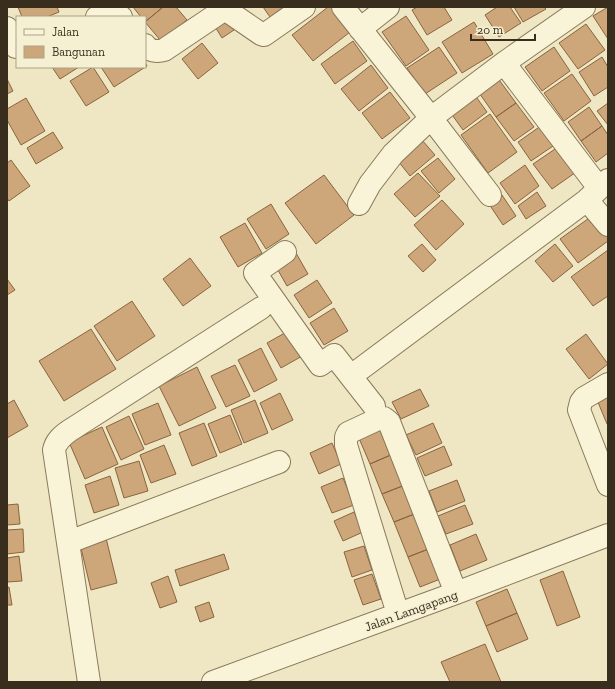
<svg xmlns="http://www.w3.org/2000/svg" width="615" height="689" font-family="'Zilla Slab',serif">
<rect width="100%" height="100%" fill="#efe7c3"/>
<path fill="#cda679" stroke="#89653f" d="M18,7H57L59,12L47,17H22Z
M133,7H163L145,22V17H141Z
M163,7H176L187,20L161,41L145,22Z
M263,7H284L270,17Z
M328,7H332L350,32L313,61L292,35Z
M417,7H444L452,20L427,35L412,10Z
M497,7H510L521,23L499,37L485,15Z
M514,7H544L546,9L523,22Z
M608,7V39L593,16Z
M406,16L429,50L406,66L382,32Z
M227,18L234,30L222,38L214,25Z
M474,22L493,54L462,73L442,42Z
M586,24L605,50L578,69L559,43Z
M353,41L367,61L335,84L321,64Z
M202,43L218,63L198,79L182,59Z
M439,47L457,73L425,94L407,68Z
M554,47L570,71L542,91L525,67Z
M602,57L608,67V87L594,96L579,72Z
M145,62L147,66L114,87L101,67H145Z
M371,65L388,88L359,111L341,89Z
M52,67H79L60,79Z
M93,67L109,92L86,106L70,81Z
M494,73L516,103L496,117L475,87Z
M572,74L591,101L564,121L544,93Z
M7,79L13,91L7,94Z
M390,92L410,118L382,139L362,113Z
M474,94L487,112L463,130L450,112Z
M26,98L45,131L21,145L7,120V109Z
M516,103L534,127L514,141L496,117Z
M608,103V125L597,111Z
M589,107L602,126L581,141L568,122Z
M490,114L517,152L488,173L461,135Z
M545,123L559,142L531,161L518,142Z
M602,126L608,135V153L596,162L581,141Z
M53,132L63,148L36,164L27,148Z
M422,140L435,155L410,176L398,161Z
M561,145L579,170L552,189L533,164Z
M438,158L455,179L439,193L421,171Z
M11,160L30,186L9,201L7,198V163Z
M525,165L539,186L515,204L500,183Z
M418,173L440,196L415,217L394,194Z
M324,175L354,215L316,244L285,203Z
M537,192L546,206L526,219L518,206Z
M502,195L516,216L503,225L489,204Z
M442,200L464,224L436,250L414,225Z
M271,204L289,234L266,249L247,219Z
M592,216L608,238V241L578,263L560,239Z
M245,223L262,253L238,267L220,237Z
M422,244L436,260L423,272L408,256Z
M555,244L573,266L553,282L535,261Z
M608,250V296L593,306L571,277Z
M296,253L308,274L287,286L275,265Z
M190,258L211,286L183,306L163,279Z
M7,279L15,290L7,295Z
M317,280L332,303L309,318L294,295Z
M132,301L155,336L117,361L94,326Z
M334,308L348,331L324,345L310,323Z
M91,329L116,369L64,401L39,361Z
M290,330L304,355L281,368L267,343Z
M586,334L608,364L589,379L566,349Z
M261,348L277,380L254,392L238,360Z
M235,365L250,396L226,407L211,376Z
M197,367L216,408L179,426L159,386Z
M420,389L429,406L401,419L392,402Z
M608,389V424H607L595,395Z
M280,393L293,420L272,430L260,403Z
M14,400L28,426L7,438V404Z
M255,400L268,433L244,443L231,410Z
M158,403L171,435L145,445L132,414Z
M230,415L242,444L220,453L208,424Z
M129,416L144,449L121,460L106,427Z
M204,423L217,456L192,466L179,433Z
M433,423L442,443L416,455L406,435Z
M102,427L118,464L85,479L69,442Z
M382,427L393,454L370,464L358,436Z
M332,443L341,464L319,474L310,453Z
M164,445L176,474L151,483L140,455Z
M444,446L452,465L425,476L417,458Z
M393,454L405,485L382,494L370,464Z
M139,461L148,491L124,498L115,468Z
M110,476L119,505L94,513L85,485Z
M343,478L354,505L332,513L321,487Z
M457,480L465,501L437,512L429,491Z
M405,485L417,513L394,522L382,494Z
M18,504L20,524L7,525V505Z
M465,505L473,524L446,534L438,516Z
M354,512L363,532L343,541L334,521Z
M417,513L431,548L408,557L394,522Z
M23,529L24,552L7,554V530Z
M476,534L487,560L460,571L450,545Z
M106,538L117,583L91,590L80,544Z
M364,546L372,570L352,577L344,552Z
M431,548L443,578L420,587L408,557Z
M224,554L229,569L180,586L175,570Z
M19,556L22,581L7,582V558Z
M563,571L580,617L557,626L540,580Z
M372,574L381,599L363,605L354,580Z
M168,576L177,602L160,608L151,583Z
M9,587L12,605H7V588Z
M507,589L517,613L486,626L476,602Z
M209,602L214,617L200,622L195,607Z
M517,613L528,639L497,652L486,626Z
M485,644L501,682H450L441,662Z"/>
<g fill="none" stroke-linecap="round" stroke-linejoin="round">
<defs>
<path id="minor" d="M343,7L431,118L490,195
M97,17C108,13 111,10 121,17
M7,28L16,47
M360,29L388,7
M145,45C149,51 157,52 164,50L222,11L226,10L261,34L264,35L304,7
M504,63L599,188
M587,200L608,225
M359,204L370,184L393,154L431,118L504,63L584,7
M285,252L255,273L320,365L334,355L374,406
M351,376L587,200L608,180
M608,384L584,398L581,402L579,410L608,485
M69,542L279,462
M398,614L346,445V437L348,433L378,419L384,418L389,422L456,593
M89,682L54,450C56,441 62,436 69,431L261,308
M213,682L456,593L608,535"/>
</defs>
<use href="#minor" stroke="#89795a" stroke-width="24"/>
<use href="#minor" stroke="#f9f3d7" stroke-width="22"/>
</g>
<g text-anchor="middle" stroke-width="3" stroke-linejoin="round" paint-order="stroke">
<g font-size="13" fill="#392e1e" stroke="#f6f0d3">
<text transform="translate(411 610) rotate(-20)" y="5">Jalan Lamgapang</text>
</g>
</g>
<rect width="615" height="689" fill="none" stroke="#392e1e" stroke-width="16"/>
<rect x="16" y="16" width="130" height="52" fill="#f6f0d3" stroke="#aaa28b"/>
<rect x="24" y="29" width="20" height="6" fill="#f9f3d7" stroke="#aaa28b"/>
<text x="52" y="36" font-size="12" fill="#392e1e">Jalan</text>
<rect x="24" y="46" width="20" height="12" fill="#cda679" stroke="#aaa28b"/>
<text x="52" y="56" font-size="12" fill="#392e1e">Bangunan</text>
<path d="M471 34v6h64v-6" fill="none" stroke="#392e1e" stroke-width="2"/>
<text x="477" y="34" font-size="12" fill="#392e1e" stroke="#f6f0d3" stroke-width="3" paint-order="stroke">20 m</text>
</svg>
